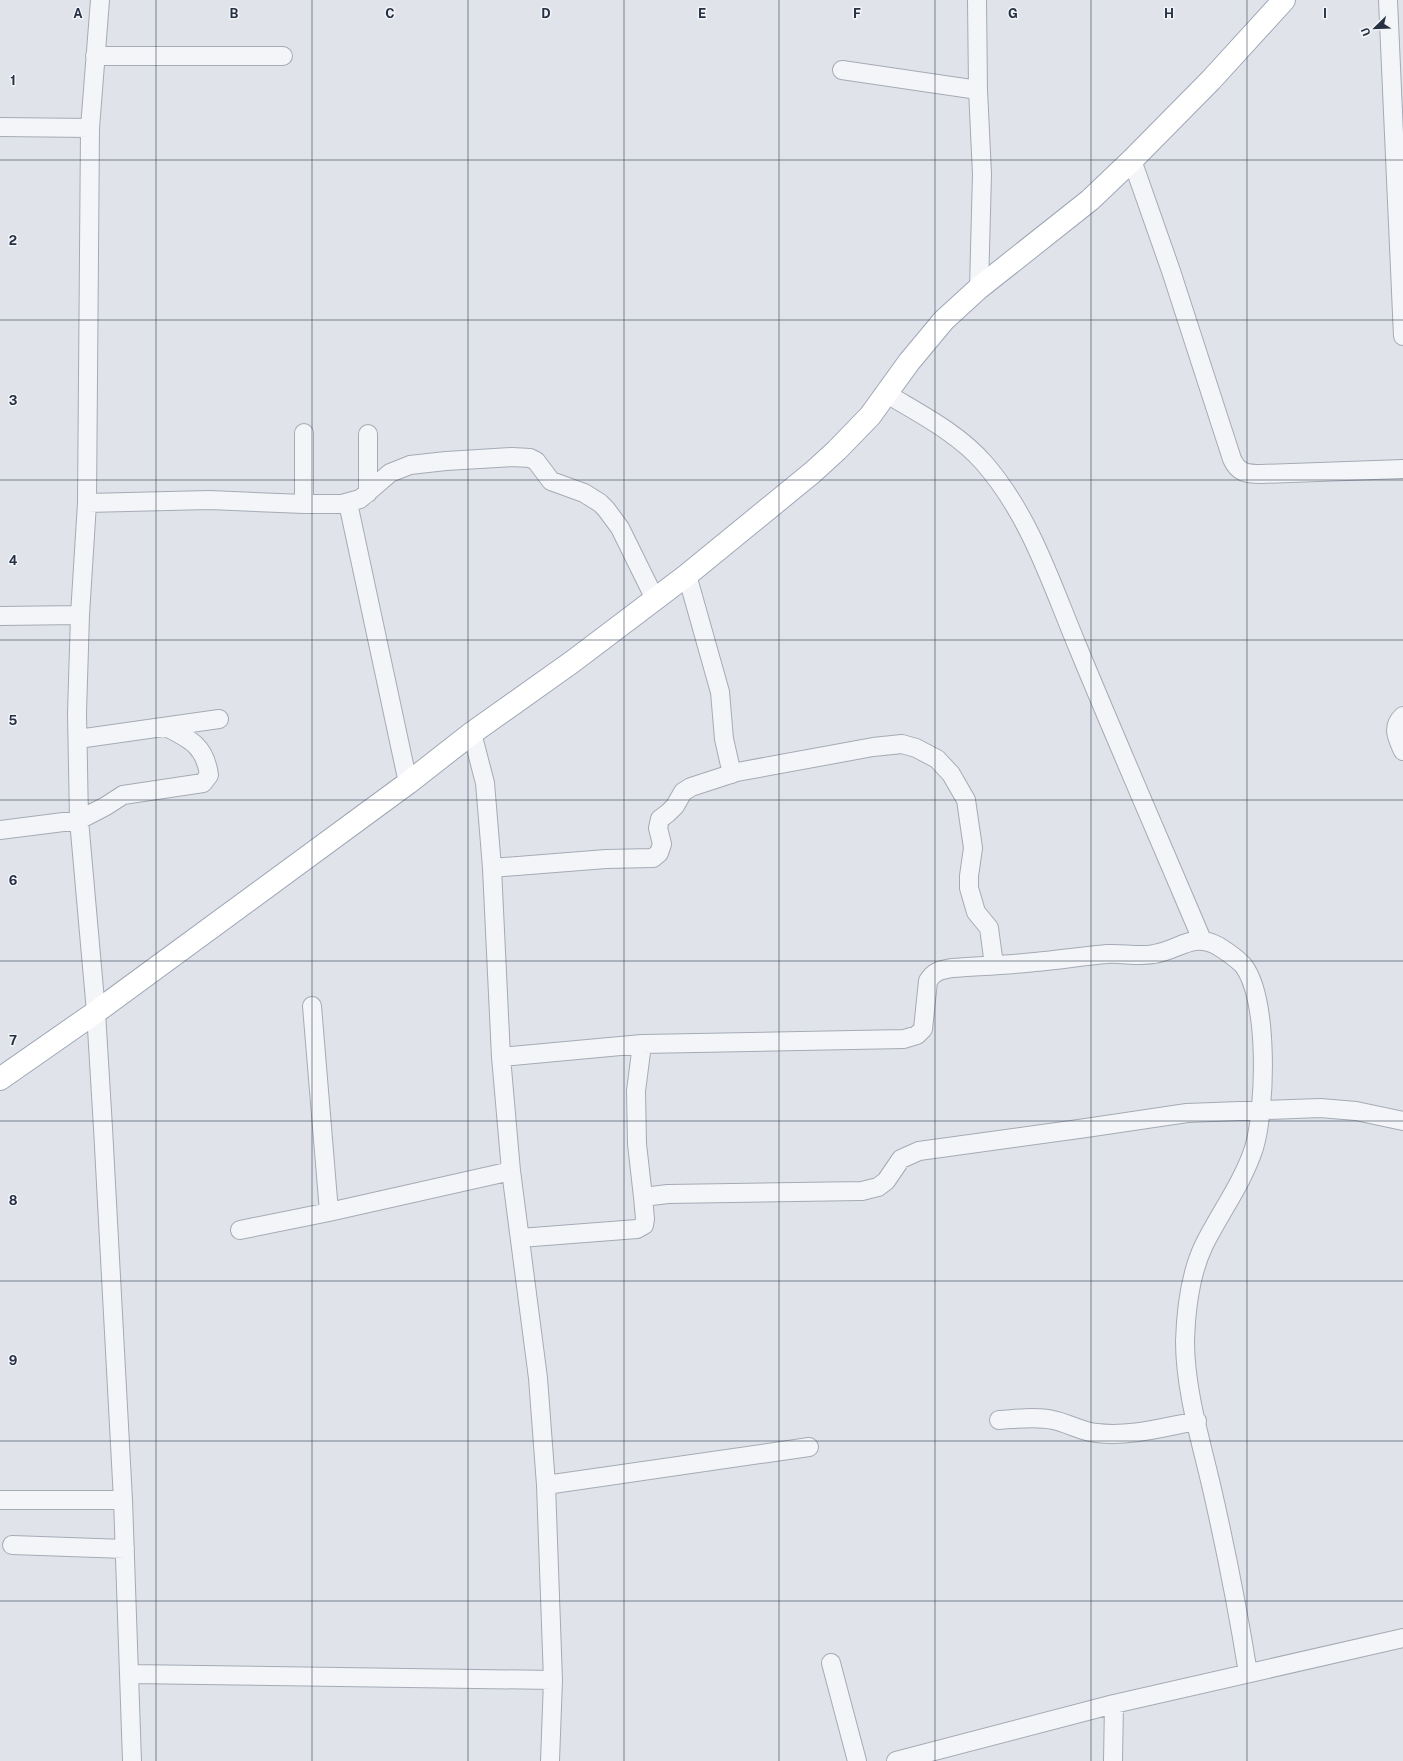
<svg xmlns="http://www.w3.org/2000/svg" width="1403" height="1761" font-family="'Public Sans',sans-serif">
<rect width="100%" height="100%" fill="#e0e4ea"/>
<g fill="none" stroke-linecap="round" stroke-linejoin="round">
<defs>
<path id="minor" d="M100,0L90,128L87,503L80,615L77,713L79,820L96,1012L103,1128L123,1500L132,1761
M977,0L978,90L982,174L979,288
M1388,0L1403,336
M95,56H283
M842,70L978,90
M0,127L90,128
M1132,160L1171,271L1232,459C1238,473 1247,474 1261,474L1403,469
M887,394C920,414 958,433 984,463C1031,517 1052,586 1079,650C1119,747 1161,843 1202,940
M368,434V493
M87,503L209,500L304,504H342L360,499L390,473L410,465L446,461L512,457L530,458L536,461L551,481L584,493L600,503L606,509L620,528L655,599
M348,503L408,783
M304,504V433
M687,575L720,692L724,739L732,774
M0,616L80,615
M1403,716C1391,727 1397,738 1403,751
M472,733L485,783L489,831L492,868L501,1057
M78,739L219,719
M0,830L79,820L106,806L123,795L203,783L209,775C205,746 190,739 166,727
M492,868L606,859L653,858L659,853L662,844L658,828L660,819L668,813L675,806L683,792L691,787L737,772L873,747L902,744L916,748L937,759L951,774L966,800L973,848L969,876V888L976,912L989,928L994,965
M312,1006L329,1212
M642,1044L636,1091L637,1144L643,1197L668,1194L862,1191L878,1187L886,1181L901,1159L919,1151L1086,1128L1187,1113L1320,1108L1356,1111L1403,1121
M240,1230L329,1212L511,1171
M520,1238L637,1229L644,1225L645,1219L643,1197
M999,1420C1017,1419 1036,1416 1053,1420C1068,1423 1082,1432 1097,1433C1130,1437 1164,1427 1197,1421
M546,1485L809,1447
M0,1500H123
M12,1545L125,1549
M831,1663L857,1761
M130,1674L553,1680
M550,1761L553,1680L546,1485L538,1378L511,1171L501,1057L642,1044L904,1039L917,1035L923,1029L928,981C934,971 941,970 952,968C980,966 1008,965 1035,962C1059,960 1083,956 1107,954C1123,953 1138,957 1154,954C1179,950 1192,932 1218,946C1226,951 1236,958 1243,965C1269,998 1266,1108 1254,1148C1243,1182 1220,1213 1204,1245C1190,1274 1186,1309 1185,1341C1185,1390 1201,1441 1212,1489C1226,1550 1238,1611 1248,1673
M896,1761L1114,1704L1403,1638
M1113,1761L1114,1704"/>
<path id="major" d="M0,1079L96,1012L408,783L472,733L572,662L687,575L813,472L837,450L870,416L909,362L944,320L979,288L1090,200L1132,160L1211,80L1284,0"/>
</defs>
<use href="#minor" stroke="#a5aab5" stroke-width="20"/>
<use href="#major" stroke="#9ea7b7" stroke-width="24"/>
<use href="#minor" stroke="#f3f5f8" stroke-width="18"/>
<use href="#major" stroke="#fff" stroke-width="22"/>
</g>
<path fill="none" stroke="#273043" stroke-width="1" stroke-opacity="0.55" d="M156,0V1761M312,0V1761M468,0V1761M624,0V1761M779,0V1761M935,0V1761M1091,0V1761M1247,0V1761M0,160H1403M0,320H1403M0,480H1403M0,640H1403M0,800H1403M0,961H1403M0,1121H1403M0,1281H1403M0,1441H1403M0,1601H1403"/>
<g font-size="13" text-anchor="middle" font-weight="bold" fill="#273043" stroke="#f0f3f7" stroke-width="3" stroke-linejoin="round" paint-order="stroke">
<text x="78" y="18">A</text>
<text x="234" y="18">B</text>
<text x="390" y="18">C</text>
<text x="546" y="18">D</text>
<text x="702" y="18">E</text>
<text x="857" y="18">F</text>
<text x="1013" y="18">G</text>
<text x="1169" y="18">H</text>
<text x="1325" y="18">I</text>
<text x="13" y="85">1</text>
<text x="13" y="245">2</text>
<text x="13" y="405">3</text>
<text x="13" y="565">4</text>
<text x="13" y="725">5</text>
<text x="13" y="885">6</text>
<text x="13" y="1045">7</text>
<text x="13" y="1205">8</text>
<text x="13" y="1365">9</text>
</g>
<g transform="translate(1375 28) rotate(247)" stroke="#f0f3f7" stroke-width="3" paint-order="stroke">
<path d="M0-3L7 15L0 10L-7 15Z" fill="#273043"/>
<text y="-6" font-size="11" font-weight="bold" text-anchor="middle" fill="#273043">U</text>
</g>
</svg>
